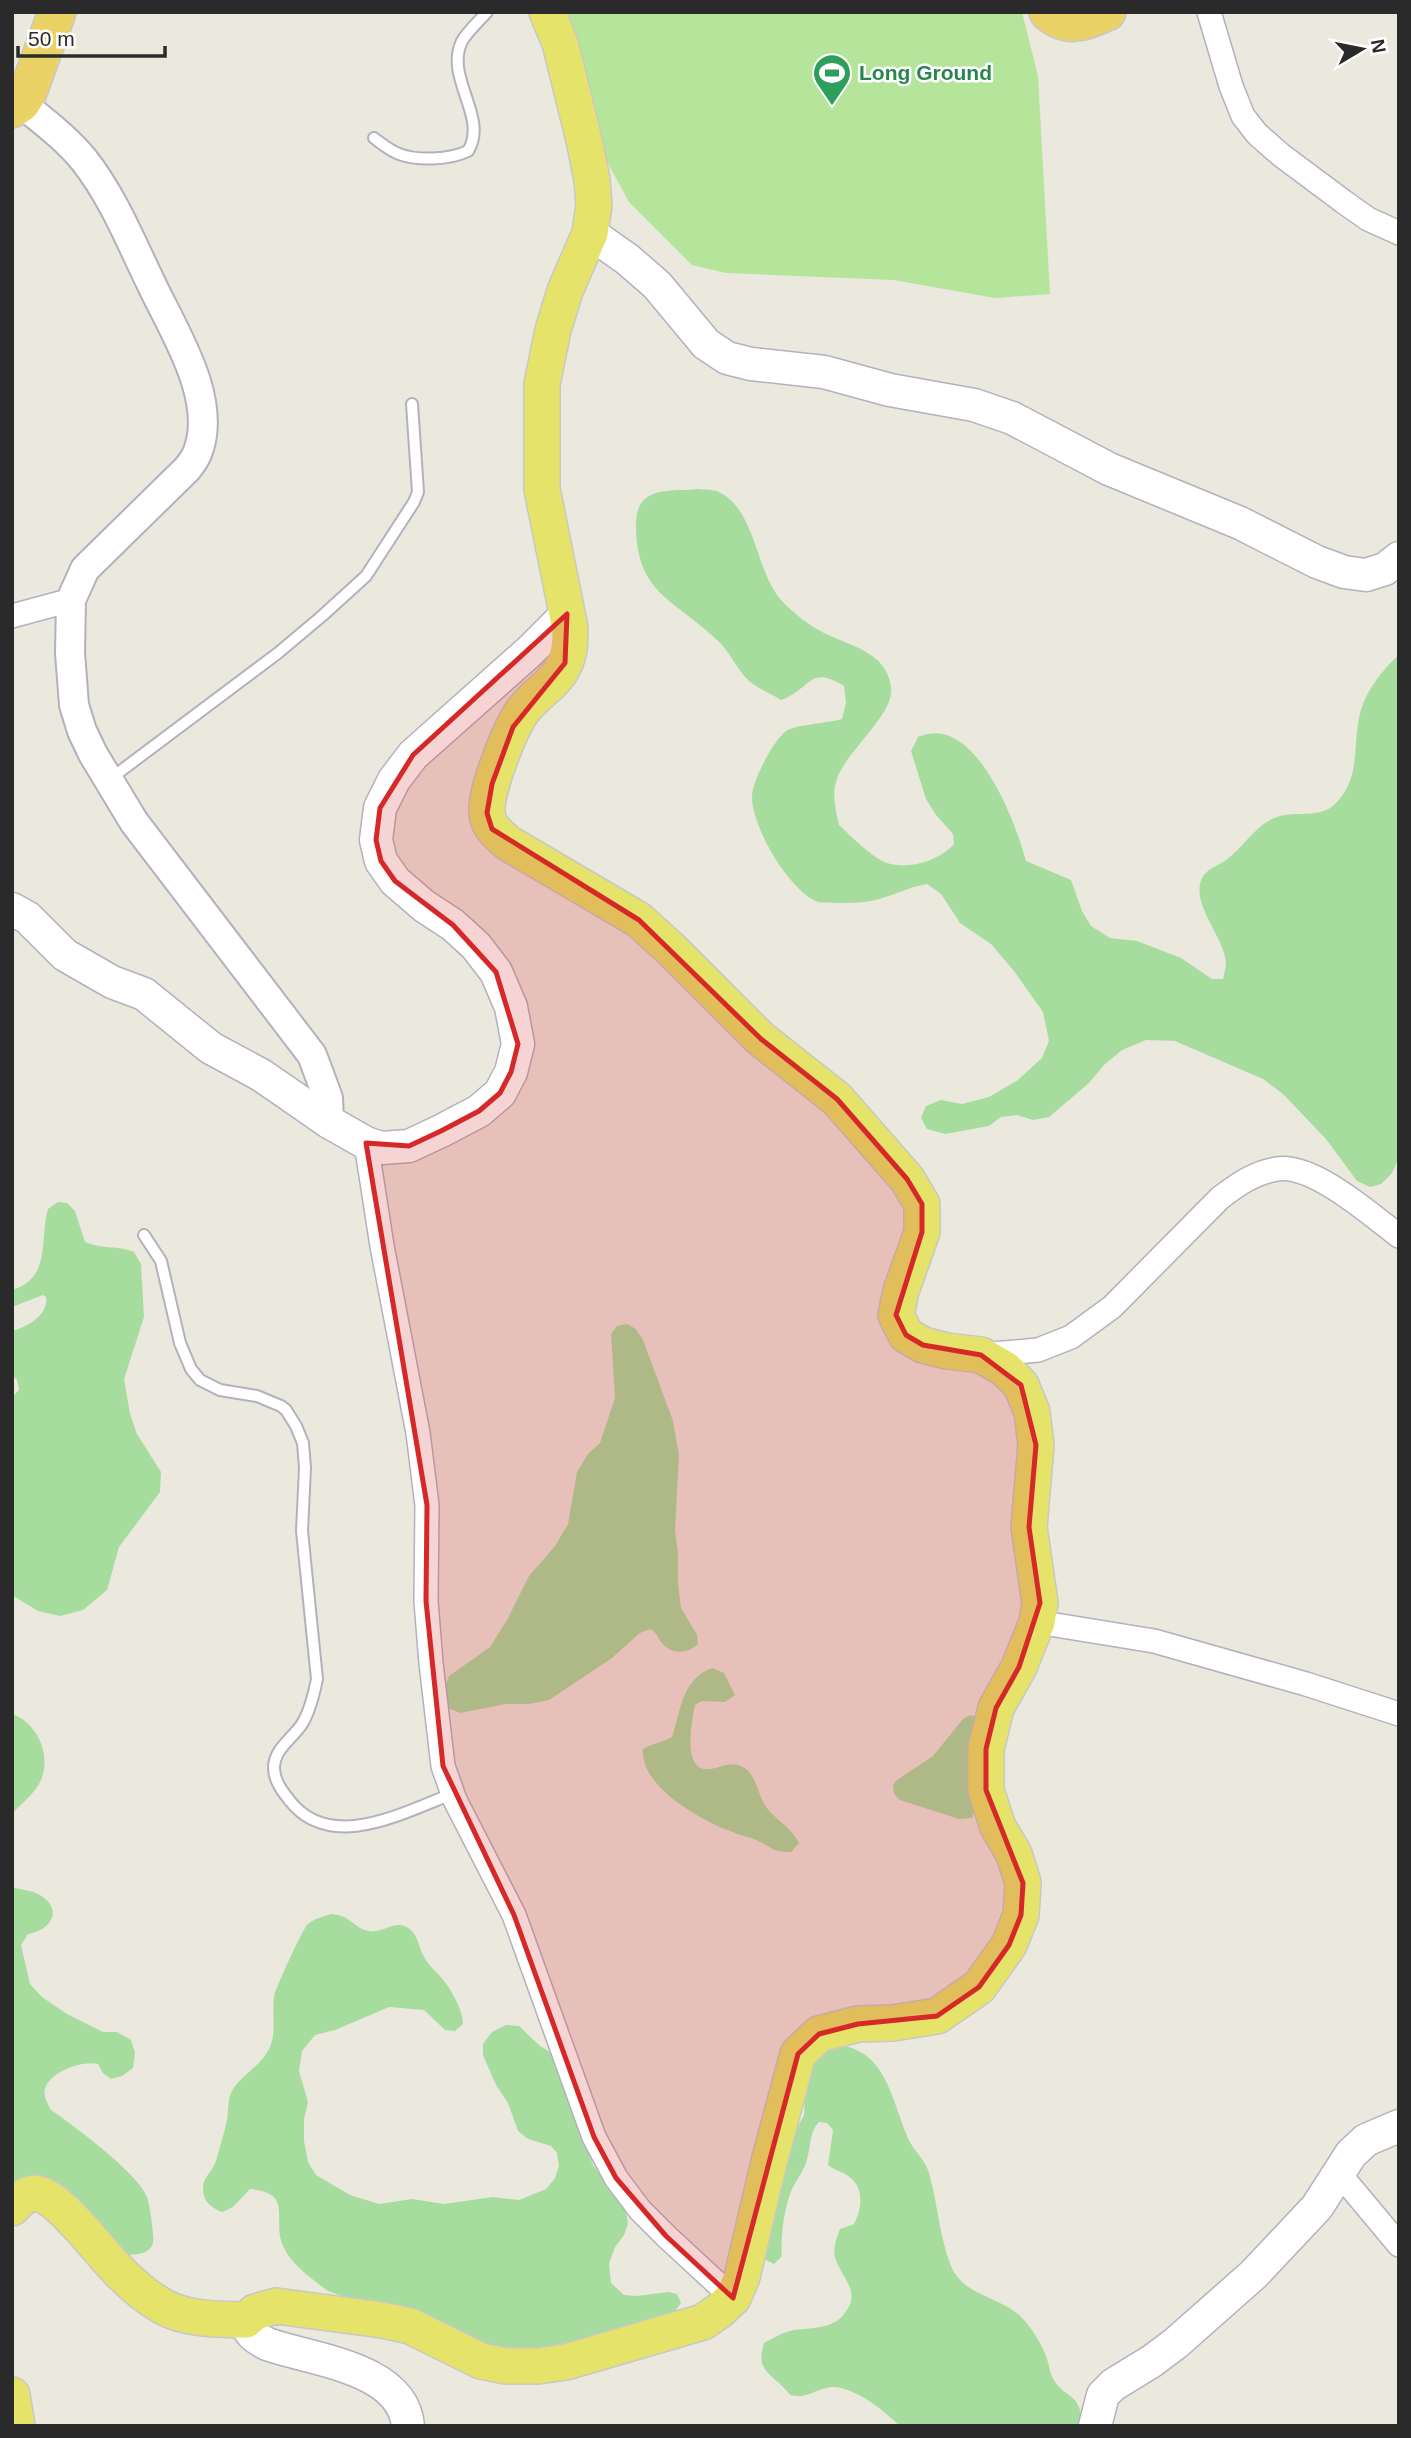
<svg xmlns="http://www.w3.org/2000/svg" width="1411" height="2438" font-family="Arial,sans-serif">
<rect width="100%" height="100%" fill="#ebe8de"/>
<path fill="#a6dd9f" d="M698,489C704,490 713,489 719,492C757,511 755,572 782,601C793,613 810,626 824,633C850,646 887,652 891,687C895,715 843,753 836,782C832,795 836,812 839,825C851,836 871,857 887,863C908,870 939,861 954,844L953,834L936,815L926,799L911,751L918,737C975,712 1015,821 1026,861L1071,880L1082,911L1091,926L1110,938L1137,941L1181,958L1212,979H1223C1224,974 1226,968 1226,963C1224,936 1190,904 1202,878C1207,869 1215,867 1223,862C1244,849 1255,823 1280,816C1299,811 1321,819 1336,803C1360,779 1353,748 1359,718C1364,693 1381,671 1399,655V1158L1392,1173L1381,1184L1370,1187L1357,1181L1326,1139L1283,1094L1263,1079L1175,1041L1146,1040L1122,1050L1104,1065L1089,1083L1049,1117L1033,1120L1017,1115L1001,1117L989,1126L945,1134L927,1129L921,1118L926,1106L941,1100L962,1104L989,1097L1018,1080L1042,1058L1049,1041L1043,1012L1014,971L991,944L960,923L941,894L927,884C907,887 891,897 871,901C859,903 846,903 834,903C829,902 822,903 818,902C789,891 752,827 752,797C752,781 773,741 786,731C794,725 829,723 842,719L846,703L844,686C808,664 812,689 781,700C771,694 759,689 749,681C737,670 730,651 716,639C674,599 637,594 636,527C635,485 667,492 698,489Z
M58,1202L67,1203L75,1211L85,1242C105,1250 117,1245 134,1252L141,1264L144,1317L124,1379L130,1414L137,1434L161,1472L160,1492L119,1547L107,1590L83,1610L60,1616L38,1611L12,1595V1397L19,1390L17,1380L12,1375V1331C28,1327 49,1314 46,1297L43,1295L12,1307V1290C52,1278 39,1240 48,1209Z
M627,1324L636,1329L643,1340L673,1421L679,1455L675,1531L678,1553V1583L681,1608L697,1635L698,1644C688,1654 670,1655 661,1642C657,1636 657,1633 650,1629L640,1633L612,1658L549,1700L529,1704H506L460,1713L446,1707L443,1693L449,1676L490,1647L507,1620L529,1576L555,1546L568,1524L577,1472L588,1454L600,1443L615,1398L611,1334L617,1326Z
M712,1668L724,1673L735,1695L725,1702L702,1701L695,1705C692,1720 681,1773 710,1769C720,1768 730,1761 741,1766C757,1773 757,1794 766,1807C776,1820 792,1828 799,1843L791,1852C770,1852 773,1847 756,1840C750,1837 742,1836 735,1833C704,1822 640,1788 643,1749C653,1743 662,1743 672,1737C681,1710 682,1679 712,1668Z
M12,1714C39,1723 53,1759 39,1784C32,1796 21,1804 12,1814Z
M970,1715L978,1717L976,1805L972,1818L959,1819L900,1800L894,1794L893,1785L897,1780L933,1756L963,1719Z
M12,1887C21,1890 31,1890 40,1895C64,1910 51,1930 28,1934L21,1945L30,1984L42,1997L67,2014L103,2032H117L131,2040L135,2053L133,2068L122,2076L111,2079L103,2073L98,2064C83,2060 49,2072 45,2089C43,2096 48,2104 51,2110C73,2125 139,2174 147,2197C150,2208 152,2222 153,2234C156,2253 141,2255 125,2255L12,2186Z
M331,1914C352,1915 353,1929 370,1931C383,1933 394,1920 407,1927C418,1934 418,1945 423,1955C428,1966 440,1974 447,1985C454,1995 463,2012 463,2024L455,2031L445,2030L424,2010L389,2007L335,2030L315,2035L302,2051L299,2071L308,2102L304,2119V2141L308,2162L316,2175L350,2195L379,2204L412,2199L444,2204L493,2197L519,2200L546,2189L555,2178L559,2166L557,2153L551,2146L528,2139L518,2131L508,2103L496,2085L483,2055V2044L492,2032L506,2025L519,2026L540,2046L550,2052L593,2165L626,2211L628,2224L624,2235L615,2247L609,2264L611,2283L624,2295L637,2296L668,2292L677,2294L681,2303L675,2311L658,2321L558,2350L505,2354L328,2291C312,2279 293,2266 284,2248C270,2221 296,2193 250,2189L233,2207L222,2212C212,2208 203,2202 203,2189C202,2178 213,2171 216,2161C220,2147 224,2133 227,2120C229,2109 227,2099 233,2089C244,2073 265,2063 271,2044C276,2030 272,2012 274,1997C275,1989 303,1929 307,1925C314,1918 323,1917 331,1914Z
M827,2046C834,2047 842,2046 848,2047C889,2057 894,2110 910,2142C915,2152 926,2161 929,2173C938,2205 939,2235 951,2266C964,2297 1001,2296 1022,2318C1032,2328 1043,2346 1047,2359C1049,2365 1050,2373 1053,2379C1067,2401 1081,2391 1082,2426H900C883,2410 858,2389 834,2387C821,2386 810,2397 797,2396C789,2396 789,2393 784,2388C768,2372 756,2369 764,2343C773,2338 783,2332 794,2330C810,2328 833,2329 844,2314C862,2292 843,2280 836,2260C832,2250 836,2239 840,2229L854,2224C862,2209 865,2187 848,2176C842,2171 835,2171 828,2165L833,2130L827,2123L819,2122C809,2132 811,2149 806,2163C802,2174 793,2184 789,2197C784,2212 780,2240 782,2256L774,2264L766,2260L762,2248L784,2153L804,2115L805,2095L813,2058Z"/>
<path fill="#b5e49b" d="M568,12H1022L1038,76L1050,294L995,298L894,280L726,273L692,265L629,202L604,156L564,18Z"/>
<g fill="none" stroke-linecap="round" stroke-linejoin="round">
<defs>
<path id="service" d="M374,138C382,144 389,150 399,154C418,161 449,160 468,151C489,117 444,78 462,41C468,31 479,21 487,12
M110,779L278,653L322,616L366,576L414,502L418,492L412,404
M144,1235L161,1261L180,1343L191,1369L200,1380L220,1390L257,1396L281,1406L286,1410L296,1426L303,1443L305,1468L302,1531L317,1679C314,1694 310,1711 302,1724C292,1739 274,1749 274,1768C274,1781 283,1792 290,1801C331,1853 404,1812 452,1794"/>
<path id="minor" d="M1209,12L1231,86L1243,116L1257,134L1281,155L1344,202L1368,219L1399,233
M12,616L71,600
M366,1143L382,1246L418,1433L427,1505L426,1601L431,1663L443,1766L455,1800L514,1915L594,2137L616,2178L640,2210L666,2236L733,2298
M981,1355L1038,1350L1071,1337L1112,1307L1220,1198C1237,1185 1255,1172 1277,1169C1313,1163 1371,1215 1399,1236
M1037,1622L1154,1641L1306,1684L1399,1714
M1338,2172L1399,2245"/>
<path id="tertiary" d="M21,103C43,121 66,138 84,160C113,197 130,240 150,281C172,329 218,397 198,451C196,458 191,464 187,469L85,569L71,600L70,653L74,705L82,731L93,754L134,822L312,1055L328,1098L329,1122"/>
<path id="secondary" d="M590,233L627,259L657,285L706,344L727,358L751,364L824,372L890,390L974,405L1012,418L1109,469L1240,523L1317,562L1344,572L1366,575L1385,569L1399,558
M12,909L28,918L65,955L112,982L144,994L211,1048L261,1075L329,1122L366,1143L381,1148L409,1146L441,1131L479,1111L500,1093L511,1072L518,1044L511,1007L496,972L476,946L453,925L424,906L395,881L381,861L376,840L380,808L394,780L413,755L530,651L567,614
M246,2320C248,2334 256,2338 267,2344C311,2360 403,2367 408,2426
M1095,2426L1103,2395L1113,2385L1152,2361L1176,2343L1254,2274L1317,2207L1351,2154L1366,2140L1399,2126"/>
<path id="primary" d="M12,2208C19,2200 28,2191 39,2194C61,2199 99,2251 116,2268C130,2283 145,2296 162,2306C186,2320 219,2319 246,2320L255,2312L276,2306L382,2320L410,2326L481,2361L505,2366H538L566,2362L703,2322L719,2311L733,2298L742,2277L769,2162L798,2054L819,2034L858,2024L893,2023L937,2016L979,1987L1009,1945L1021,1915L1023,1883L1014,1854L998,1827L986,1790V1749L996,1708L1019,1667L1037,1622L1040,1603L1029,1527L1036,1445L1032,1412L1021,1385L1005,1369L981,1355L947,1351L923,1345L906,1335L896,1315L901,1291L922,1232V1204L907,1179L837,1099L761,1039L672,950L639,920L508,843C498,834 488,827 487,813C485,791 511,725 525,708C537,693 556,683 564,665C570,653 570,641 570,628L542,489V384L553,330L565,291L590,233L594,205L592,180L585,144L560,43L547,12
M12,2395L17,2426"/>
<path id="trunk" d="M1048,12C1069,30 1084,21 1107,12
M12,109L21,103L28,92L57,12"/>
</defs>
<use href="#service" stroke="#b2b1bd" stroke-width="14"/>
<use href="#minor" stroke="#b2b1bd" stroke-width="26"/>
<use href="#tertiary" stroke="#b2b1bd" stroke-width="32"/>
<use href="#secondary" stroke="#b2b1bd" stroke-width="35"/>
<use href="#primary" stroke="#c8c8c8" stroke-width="38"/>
<use href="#trunk" stroke="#c8c8c8" stroke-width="40"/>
<use href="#service" stroke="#fff" stroke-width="10"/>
<use href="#minor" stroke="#fff" stroke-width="23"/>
<use href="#tertiary" stroke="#fff" stroke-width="28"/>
<use href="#secondary" stroke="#fff" stroke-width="32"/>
<use href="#primary" stroke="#e5e369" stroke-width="35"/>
<use href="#trunk" stroke="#ebd266" stroke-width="37"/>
</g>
<path fill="#d62828" fill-opacity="0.2" stroke="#d62828" stroke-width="5" stroke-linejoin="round" d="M567,614L565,663L513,727L492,784L487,813L492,829L639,920L761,1039L837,1099L907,1179L922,1204V1232L896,1315L906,1335L923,1345L981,1355L1021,1385L1036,1445L1029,1527L1040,1603L1019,1667L996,1708L986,1749V1790L1023,1883L1021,1915L1009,1945L979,1987L937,2016L858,2024L819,2034L798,2054L733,2298L666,2236L616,2178L594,2137L514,1915L443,1766L426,1601L427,1505L366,1143L409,1146L441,1131L479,1111L500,1093L511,1072L518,1044L496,972L453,925L395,881L381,861L376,840L380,808L413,755Z"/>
<defs>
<symbol id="stadium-pin" viewBox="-11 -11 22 30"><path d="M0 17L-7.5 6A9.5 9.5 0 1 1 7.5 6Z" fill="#2e9e5b" stroke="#fff"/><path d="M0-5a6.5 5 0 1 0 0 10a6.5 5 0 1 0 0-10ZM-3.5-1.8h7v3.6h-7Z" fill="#fff"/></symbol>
</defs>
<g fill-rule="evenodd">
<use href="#stadium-pin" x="810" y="51" width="44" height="60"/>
</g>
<g text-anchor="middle" stroke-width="5" stroke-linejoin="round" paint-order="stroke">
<g font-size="21" font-weight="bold" fill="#27864d" stroke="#fff" text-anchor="start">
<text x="859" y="80">Long Ground</text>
</g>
</g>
<rect width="1411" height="2438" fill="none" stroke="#2a2a2a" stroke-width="28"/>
<g transform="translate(1362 49) rotate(80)" stroke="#ffffff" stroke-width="5" paint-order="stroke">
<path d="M0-5L12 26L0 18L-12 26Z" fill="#2a2a2a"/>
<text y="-10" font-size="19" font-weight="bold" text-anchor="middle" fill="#2a2a2a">N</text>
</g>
<path d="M18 46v10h147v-10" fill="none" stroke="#2a2a2a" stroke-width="3.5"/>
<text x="28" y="46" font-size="21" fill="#2a2a2a" stroke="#ffffff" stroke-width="5" paint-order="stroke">50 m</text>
</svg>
